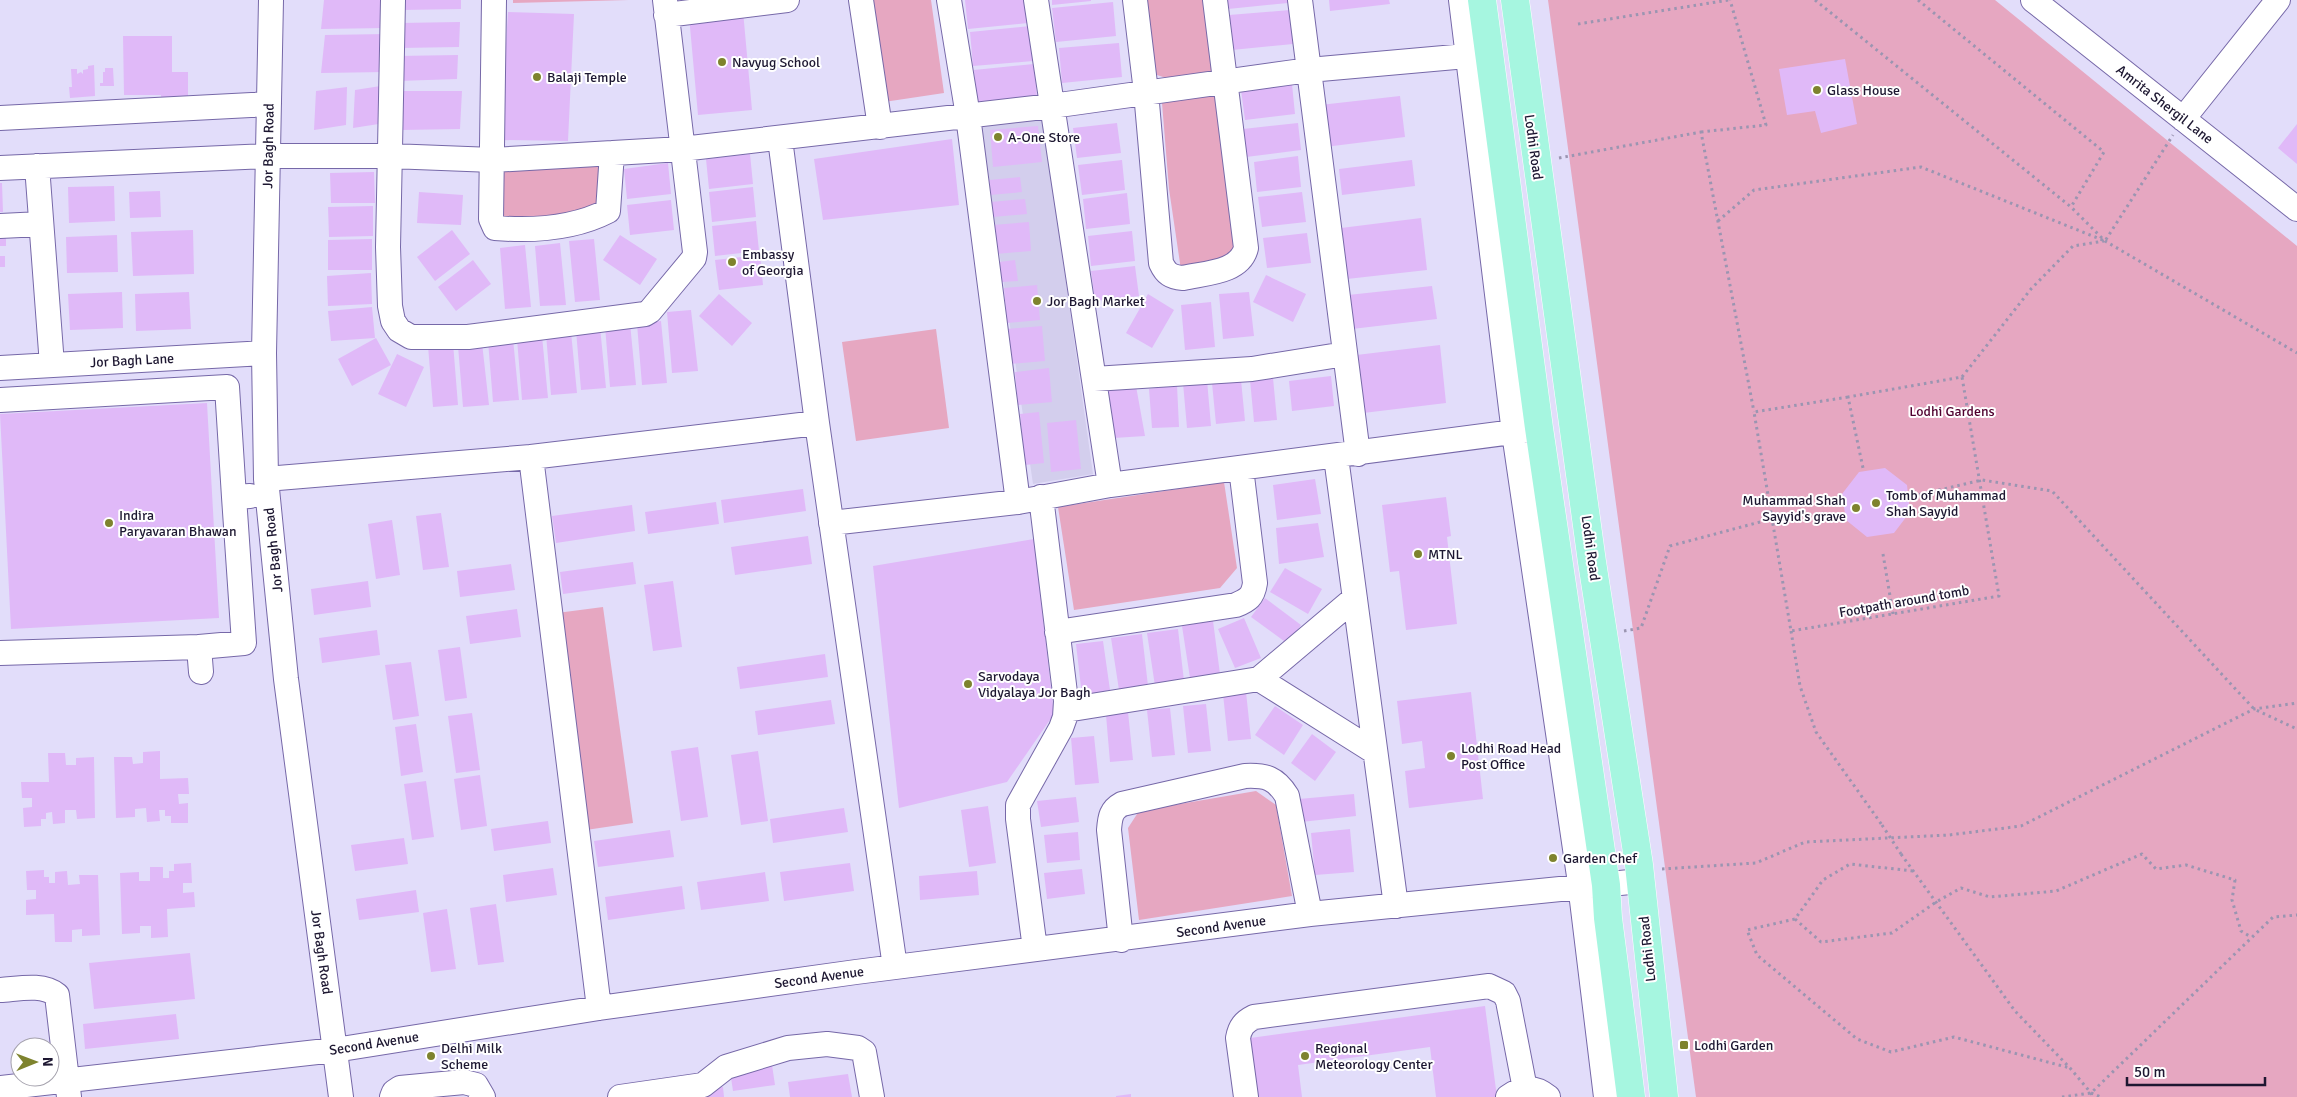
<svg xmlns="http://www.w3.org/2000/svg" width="2297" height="1097" font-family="Signika,sans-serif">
<rect width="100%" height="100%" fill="#e2ddfa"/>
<path fill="#d3ceed" d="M1043,119L1093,474L1033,484L981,127Z"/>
<path fill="#e6a7c1" d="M513,0H629L513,3Z
M869,0H931L944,93L884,102Z
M1143,0H1207L1215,73L1166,78L1154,74Z
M1548,0H1995L2297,246V1097H1696Z
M1214,94L1221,109L1235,238L1231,262L1181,270L1169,189L1162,103L1167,96Z
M602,163L599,204L586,212L509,221L500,212V193L505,168Z
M936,329L949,428L856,441L842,342Z
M1224,482L1237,568L1220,588L1074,610L1058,507Z
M603,607L633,823L586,830L557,613Z
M1256,791L1276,805L1292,896L1139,920L1128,828L1139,811Z"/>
<path fill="#e0b9f8" d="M324,0H385V28L321,29Z
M401,0H461V9L402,10Z
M965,0H1026L1028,23L968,29Z
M1052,0H1091V1L1052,5Z
M1227,0H1288V3L1228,9Z
M1329,0H1389L1390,4L1330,11Z
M1113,2L1116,36L1056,42L1052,8Z
M1290,10L1293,44L1232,50L1229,15Z
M743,11L752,110L698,115L689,16Z
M508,12L574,14L568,141L500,140Z
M460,22L459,47L400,48L399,23Z
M1030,26L1033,61L973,66L970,32Z
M386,34L385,72L321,73L325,35Z
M123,36H172V72H188V99H161V95H124Z
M1119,43L1122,77L1062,83L1059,48Z
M458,55L457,79L398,81L397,56Z
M1845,59L1857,124L1821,133L1815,111L1787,115L1779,69Z
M1034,64L1037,98L977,104L974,70Z
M94,65L95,96L70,98L69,87H72L71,69H77V74L81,72L83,74V70L88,69V66Z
M105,68H113L114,86H100V83H103V72H105Z
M1292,84L1295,114L1245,120L1241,90Z
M387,85L385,123L353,128L355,90Z
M347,87L346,125L314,130L316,91Z
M400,91H462L460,129L401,130Z
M1400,96L1405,137L1325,147L1320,105Z
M1117,123L1121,153L1077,158L1073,128Z
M1298,123L1301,150L1246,157L1243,129Z
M2297,124V164L2278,148Z
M1038,126L1042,162L993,167L990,130Z
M952,139L959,205L823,220L814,159Z
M750,154L753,184L709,189L706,159Z
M1298,156L1301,187L1257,192L1254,162Z
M1122,160L1125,190L1082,195L1078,165Z
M1412,160L1415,186L1342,195L1339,169Z
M668,163L671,194L627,199L624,169Z
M374,172L375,203H331L330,173Z
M1020,177L1022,192L990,195L989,180Z
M0,183H2L3,212H0Z
M114,186L115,221L69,223L68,187Z
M753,187L756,217L712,222L709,192Z
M160,191L161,217L130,218L129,192Z
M419,192L463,195L461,225L417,223Z
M1302,192L1306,222L1262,227L1258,197Z
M1127,193L1130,224L1086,229L1083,199Z
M1025,199L1027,214L993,217L991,202Z
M671,200L674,230L630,235L627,205Z
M373,206V236L329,237L328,207Z
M1421,218L1427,270L1347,279L1341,228Z
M756,221L759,251L715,256L712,226Z
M1029,222L1031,251L996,254L993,225Z
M0,229H2L3,238H6V246H0Z
M193,230L194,274L133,276L131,232Z
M452,230L470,254L435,281L417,257Z
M1132,231L1135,261L1091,266L1088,236Z
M1307,233L1311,263L1267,268L1263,238Z
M117,235L118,272L67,273L66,237Z
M620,235L657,259L640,285L603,260Z
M372,239V270H328V240Z
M594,239L600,300L575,302L569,241Z
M560,243L566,305L540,306L535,246Z
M525,245L531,307L505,309L500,248Z
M760,255L763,285L719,290L715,260Z
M0,256H5V267H0Z
M473,260L491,284L456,311L438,287Z
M1015,260L1018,281L1002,282L999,262Z
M1135,266L1139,296L1095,301L1091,271Z
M371,273L372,304L328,306L327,276Z
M1266,275L1306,294L1293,322L1253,302Z
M1037,285L1040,320L1007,323L1004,288Z
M1432,286L1437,319L1352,329L1348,295Z
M122,292L123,328L70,330L68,294Z
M189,292L191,329L136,331L135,294Z
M1249,292L1254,336L1223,339L1219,294Z
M719,294L752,323L732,346L699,316Z
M1148,294L1174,310L1152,348L1126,333Z
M1211,302L1215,347L1185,350L1181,305Z
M372,307L375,338L331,341L328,311Z
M691,310L698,371L672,373L667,312Z
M661,321L667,383L642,385L637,324Z
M630,323L636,385L610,387L605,326Z
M1042,326L1045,361L1010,364L1006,329Z
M600,327L606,388L581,390L576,330Z
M571,332L577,393L551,395L546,334Z
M542,336L548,398L522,400L517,339Z
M376,338L391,365L352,386L338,359Z
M513,339L519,400L493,402L488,341Z
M453,343L458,405L433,407L428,346Z
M482,343L489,405L463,407L458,346Z
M1440,345L1446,403L1355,414L1348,356Z
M397,354L424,367L406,407L378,394Z
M1049,368L1052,402L1018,405L1015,372Z
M1331,376L1334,406L1292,411L1289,381Z
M1273,378L1277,420L1254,422L1250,380Z
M1207,380L1211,426L1187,428L1183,383Z
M1241,380L1245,421L1216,424L1212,383Z
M1177,385L1179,427L1152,428L1149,389Z
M1136,386L1145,436L1114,438L1106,389Z
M207,403L219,618L11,629L0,414Z
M1039,412L1044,463L1025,465L1020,414Z
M1076,420L1081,469L1051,472L1047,423Z
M1885,468L1907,485L1910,512L1894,533L1867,537L1846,520L1842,494L1859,472Z
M1315,479L1321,514L1277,520L1273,485Z
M803,489L806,511L724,523L721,500Z
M1446,497L1451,536L1447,537L1457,624L1406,630L1399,571L1390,572L1382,505Z
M716,502L719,524L648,534L645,512Z
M632,505L635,531L556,543L552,516Z
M441,513L449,567L423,570L416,516Z
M392,520L400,575L376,579L368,524Z
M1318,523L1324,557L1279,564L1276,528Z
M808,536L812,564L735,575L731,547Z
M1034,539L1054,714L1007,782L899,808L873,566Z
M633,562L636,584L563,594L560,572Z
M511,564L515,590L460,597L457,571Z
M1285,568L1322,589L1308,614L1270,592Z
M368,581L371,607L314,615L311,589Z
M673,581L682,647L653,651L644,585Z
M1265,598L1301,625L1288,644L1251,617Z
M517,609L521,637L470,644L466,616Z
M1244,618L1261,658L1235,668L1218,629Z
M1213,621L1220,674L1190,678L1182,626Z
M1178,629L1184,681L1155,686L1147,633Z
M377,630L380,655L322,663L319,638Z
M1142,634L1148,686L1119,690L1111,638Z
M1103,641L1110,690L1082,696L1076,644Z
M460,647L467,698L445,701L438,650Z
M825,654L828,677L740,689L737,667Z
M411,662L419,716L393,720L385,665Z
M1246,692L1251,739L1228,741L1223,694Z
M1471,692L1483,799L1409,808L1405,771L1425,768L1422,741L1402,744L1397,701Z
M831,700L835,724L758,735L755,711Z
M1206,704L1211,751L1188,753L1183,706Z
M1275,706L1303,725L1284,755L1255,735Z
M1170,708L1175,755L1152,757L1147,710Z
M1128,712L1133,760L1110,762L1106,715Z
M472,713L480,770L456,773L448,716Z
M416,724L423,772L401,776L395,727Z
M1312,734L1336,752L1315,781L1291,763Z
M1094,736L1099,783L1075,785L1071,738Z
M698,747L708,817L681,821L671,751Z
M160,751V779L188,778L189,794H178L179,804L188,803V823H171V816H165V810H159L160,821L147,822L146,808L135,809V817L116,818L114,757H132L133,764L143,763V752Z
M758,751L768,821L741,825L731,755Z
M48,753H65L66,765H76V758L94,757L95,818L77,819L76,810H65V823L53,824L52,812L46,813V819H41V826L24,827L23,808L32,807V798H22L21,782H49Z
M480,775L487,826L461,830L454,779Z
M426,781L434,837L412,840L404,784Z
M1354,794L1356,816L1301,822L1299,799Z
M1076,797L1079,822L1041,827L1037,801Z
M988,806L996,863L969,867L961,810Z
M844,808L848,832L773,843L770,819Z
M548,821L551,843L494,851L491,829Z
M1350,829L1354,872L1315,875L1311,833Z
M670,830L674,857L598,867L594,841Z
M1078,832L1080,860L1047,863L1044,835Z
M404,838L408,864L355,871L351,845Z
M191,863L192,883H183V893L194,892L195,907L167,909L168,937L151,938V926H140V933L122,934L120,873L139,872V881H150V867H163V878H169V871H174V864Z
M850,863L854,891L784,901L780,872Z
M553,868L557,895L506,902L503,875Z
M1082,869L1085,894L1047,899L1044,873Z
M44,870V877H49V883H55V872L67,871L68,885L80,884L79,875H98L100,935L82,936V929L72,930V942H55L54,914L26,915V900L36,899V890H27L26,871Z
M977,871L979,895L920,900L919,876Z
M765,872L769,901L701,910L697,882Z
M682,886L685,909L608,920L605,897Z
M416,890L419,912L359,920L356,899Z
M496,904L504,962L478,965L470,908Z
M447,909L456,969L431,972L423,913Z
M190,953L195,999L94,1009L89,963Z
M1485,1006L1497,1097H1436L1430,1047L1298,1065L1302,1097H1251L1243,1039Z
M176,1014L179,1039L85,1049L83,1024Z
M772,1065L775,1085L733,1091L730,1071Z
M848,1074L852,1097H790L788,1082Z
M723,1087L724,1097H682L681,1093Z
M1131,1094V1097H1116V1096Z"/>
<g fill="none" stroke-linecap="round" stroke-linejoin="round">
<defs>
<path id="minor" d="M271,0L264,353L266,479L286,679L341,1097
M393,0L388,247L390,306L393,321L399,330L411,337H468L645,314L650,311L694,258L695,252L665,0
M494,0L491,219L495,228C532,231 575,228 608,211L612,153
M861,0L880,127
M949,0L968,116L1018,502
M1036,0L1110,485
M1135,0L1146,92L1161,263C1166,274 1171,277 1183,278C1204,273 1240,273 1246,248L1215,0
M1300,0L1358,454
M1461,0L1514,433L1579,876L1606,1097
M2033,0L2297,209
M666,15L787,0
M0,118L269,104
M2183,119L2278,0
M780,139L817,423L895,967
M37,166L52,365
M0,168L269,156H390L493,160L682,149L1052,106L1309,70L1489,54
M0,226L41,224
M0,368L264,353
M1094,379L1252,369L1345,354
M0,400L227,387L234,497
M531,457L599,1008
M1336,457L1396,906
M266,479L531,457L817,423
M831,523L1018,502L1110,485L1528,430
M1057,632L1236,605C1248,600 1253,597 1255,583L1241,468
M0,653L199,647
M201,672L199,647L244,643L234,497L250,496
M1259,679L1355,598
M1066,710L1259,679L1375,752
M1121,940L1109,830C1110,817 1111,810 1122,804L1245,776C1266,775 1276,778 1287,796L1310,914
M1035,949L1018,819V805L1061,728L1065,717L1066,701L1041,497
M0,990C18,989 42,983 57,995L69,1097
M0,1088L335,1050L599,1008L856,972L1310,914L1640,881
M392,1097L394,1092L400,1088L464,1082L476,1085L483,1097
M620,1097L703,1085L726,1067L788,1048L827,1044L858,1048L864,1052L872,1097
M1246,1097L1238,1038C1240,1027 1244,1022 1254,1017L1489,986L1504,993L1508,1001L1525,1089
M1508,1097C1522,1087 1535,1086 1548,1097"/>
<path id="major" d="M1482,0L1539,428L1606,885L1608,918L1631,1097
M1515,0L1592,562L1639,865L1664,1097"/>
</defs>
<use href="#minor" stroke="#7668a8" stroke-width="26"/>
<use href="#major" stroke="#fff" stroke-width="29"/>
<path stroke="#9b95b1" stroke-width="3" stroke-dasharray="2.5 4" stroke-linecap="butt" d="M1815,0L2071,207L2105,241L2297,353
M1918,0L2104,152L2071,207
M1578,24L1729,0
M1701,132L1766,125L1730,0
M1559,158L1701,132L1754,412
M1718,221L1754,190L1921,167L2105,241L2173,135
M1962,377L2031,289L2073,246L2104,241
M1848,397L1754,412L1791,631L1999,596L1962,377L1848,397L1863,468
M1913,496L1982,480L2052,491L2254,709L2297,729
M1883,554L1893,614
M1624,631L1641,628L1670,546L1775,518L1826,513
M1791,631L1800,686L1816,732L1882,825
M1901,854L2015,1011L2070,1068L2091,1093L2088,1097
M1662,869L1756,863L1805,842L1949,835L2021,826L2254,709L2297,703
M1913,871L1850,864L1823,880L1795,919L1747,930L1757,955L1857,1039L1891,1052L1954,1037L2070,1068
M1795,919L1821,942L1892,933L1936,902L1961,888L1990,897L2056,891L2142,854L2156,869L2186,865L2235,880L2232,900L2241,931L2251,937
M2091,1093L2101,1097
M2062,1097L2091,1093L2273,917L2297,915"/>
<use href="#minor" stroke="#fff" stroke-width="24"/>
<use href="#major" stroke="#a6f6e0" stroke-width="28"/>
<path stroke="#9b95b1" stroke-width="3" stroke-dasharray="2.5 4" stroke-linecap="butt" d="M1882,825L1901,854"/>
</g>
<g fill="#7e832e" stroke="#fff" stroke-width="2">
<circle cx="722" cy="62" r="5"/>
<circle cx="537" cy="77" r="5"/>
<circle cx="1817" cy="90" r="5"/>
<circle cx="998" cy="137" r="5"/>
<circle cx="732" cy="262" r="5"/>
<circle cx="1037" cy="301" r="5"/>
<circle cx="1876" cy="503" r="5"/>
<circle cx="1856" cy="508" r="5"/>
<circle cx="109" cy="523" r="5"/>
<circle cx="1418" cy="554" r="5"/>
<circle cx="968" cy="684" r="5"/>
<circle cx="1451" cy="756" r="5"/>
<circle cx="1553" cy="858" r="5"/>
<rect x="1679" y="1040" width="10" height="10" rx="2.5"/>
<circle cx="431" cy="1056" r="5"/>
<circle cx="1305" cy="1056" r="5"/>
</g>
<g text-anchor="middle" stroke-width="4" stroke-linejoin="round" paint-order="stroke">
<g font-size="14" fill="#1d1731" stroke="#fff" text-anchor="start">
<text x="732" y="67">Navyug School</text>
<text x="547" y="82">Balaji Temple</text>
<text x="1827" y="95">Glass House</text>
<text x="1008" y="142">A-One Store</text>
<text x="742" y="259">Embassy<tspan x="742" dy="16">of Georgia</tspan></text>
<text x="1047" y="306">Jor Bagh Market</text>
<text x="1886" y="500">Tomb of Muhammad<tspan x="1886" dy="16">Shah Sayyid</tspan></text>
<text x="1846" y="505" text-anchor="end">Muhammad Shah<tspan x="1846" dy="16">Sayyid's grave</tspan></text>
<text x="119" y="520">Indira<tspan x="119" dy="16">Paryavaran Bhawan</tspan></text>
<text x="1428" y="559">MTNL</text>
<text x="978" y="681">Sarvodaya<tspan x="978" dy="16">Vidyalaya Jor Bagh</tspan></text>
<text x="1461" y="753">Lodhi Road Head<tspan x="1461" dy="16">Post Office</tspan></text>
<text x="1563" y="863">Garden Chef</text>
<text x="1694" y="1050">Lodhi Garden</text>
<text x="441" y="1053">Delhi Milk<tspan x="441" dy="16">Scheme</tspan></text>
<text x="1315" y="1053">Regional<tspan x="1315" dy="16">Meteorology Center</tspan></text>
</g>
<g font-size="14" fill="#1d1731" stroke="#fff">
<text transform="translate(2165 104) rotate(38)" y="5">Amrita Shergil Lane</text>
<text transform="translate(268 146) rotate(-89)" y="5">Jor Bagh Road</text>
<text transform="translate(1534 147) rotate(82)" y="5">Lodhi Road</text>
<text transform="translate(132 360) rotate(-3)" y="5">Jor Bagh Lane</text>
<text transform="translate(1591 548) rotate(82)" y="5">Lodhi Road</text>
<text transform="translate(273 550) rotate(-96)" y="5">Jor Bagh Road</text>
<text transform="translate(1904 601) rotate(-10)" y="5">Footpath around tomb</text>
<text transform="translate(1221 926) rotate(-8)" y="5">Second Avenue</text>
<text transform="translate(1647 949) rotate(-96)" y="5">Lodhi Road</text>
<text transform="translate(322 952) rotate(82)" y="5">Jor Bagh Road</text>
<text transform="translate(819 977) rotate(-8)" y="5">Second Avenue</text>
<text transform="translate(374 1043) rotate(-9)" y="5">Second Avenue</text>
</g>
<g font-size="14" fill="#50002f" stroke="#fff">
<text x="1952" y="416">Lodhi Gardens</text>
</g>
</g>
<g transform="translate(35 1062) rotate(89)"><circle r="24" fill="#ffffff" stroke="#a5a2ad"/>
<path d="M0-4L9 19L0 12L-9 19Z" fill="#7e832e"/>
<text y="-8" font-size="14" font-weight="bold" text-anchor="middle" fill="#1d1731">N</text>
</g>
<path d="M2127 1077v8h138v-8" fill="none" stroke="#1d1731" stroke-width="2.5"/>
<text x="2134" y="1077" font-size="15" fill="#1d1731" stroke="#ffffff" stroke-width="4" paint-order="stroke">50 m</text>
</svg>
